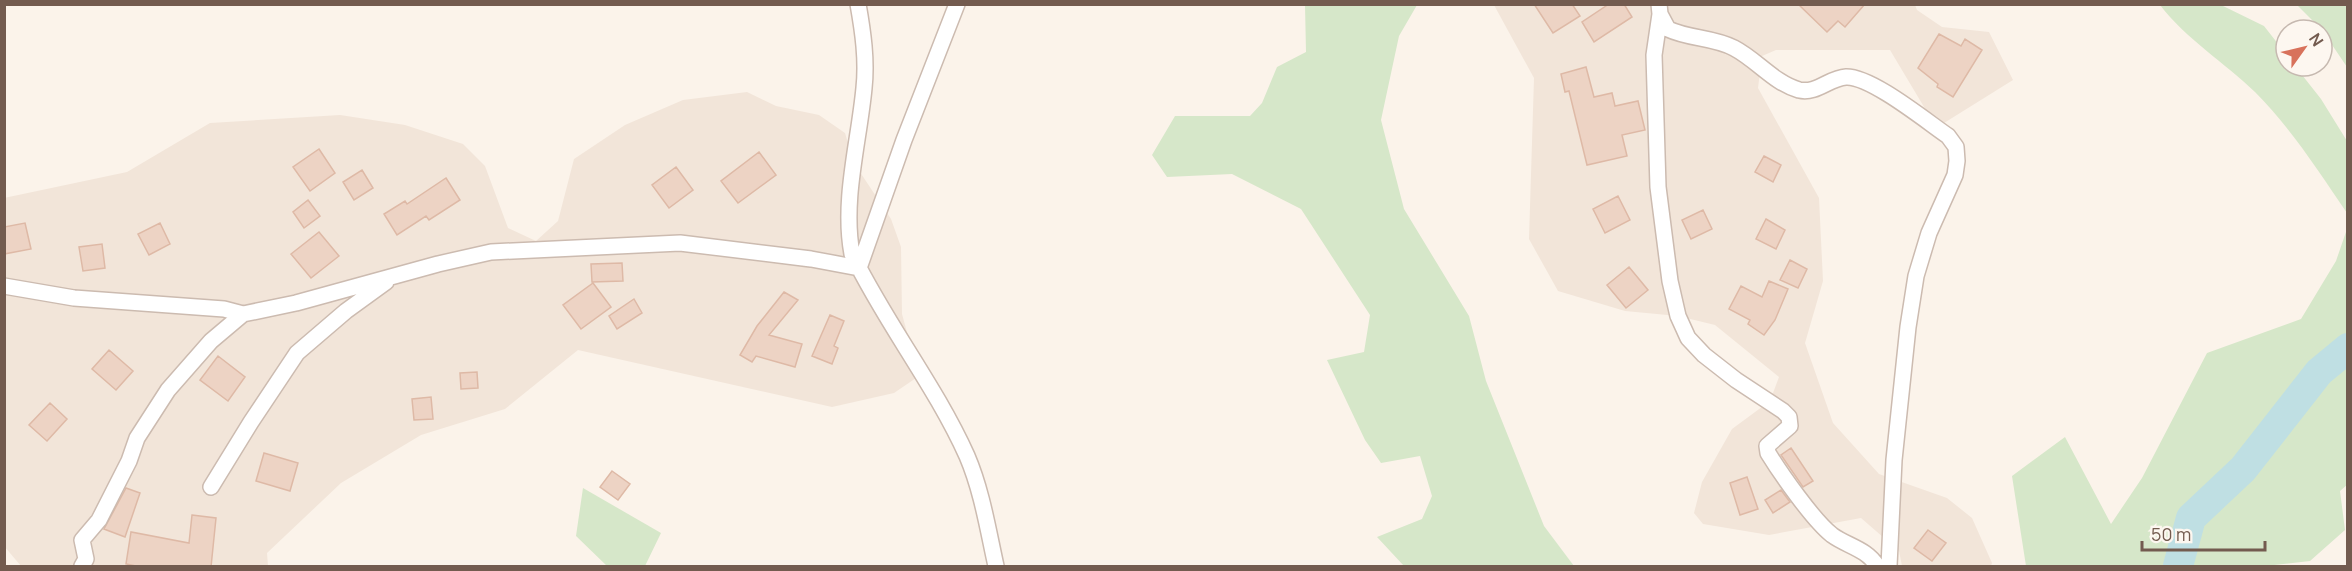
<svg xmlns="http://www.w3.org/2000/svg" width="2352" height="571" font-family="Manrope,sans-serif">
<rect width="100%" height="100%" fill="#fbf3ea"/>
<path fill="#f2e5d9" d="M1494,5H1915L1917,10L1942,27L1989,32L2013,80L1944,123L1930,117L1890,50H1776L1762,56L1758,88L1819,198L1823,281L1805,343L1833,423L1879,474L1947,498L1972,518L1992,563L1991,566H1902L1899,551L1861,518L1769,535L1703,524L1694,513L1702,482L1732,429L1770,401L1779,377L1715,325L1678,316L1625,311L1558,291L1529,239L1534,78Z
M747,92L776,106L819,115L845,133L854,163L891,219L901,247L902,314L919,376L894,393L832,407L578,350L505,409L421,435L341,483L267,553L268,566H21L4,546V198L127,172L210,123L340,115L405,125L463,144L485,166L508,228L536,241L558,221L574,159L625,125L683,100Z"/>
<path fill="#d6e7c9" d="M1305,5H1417L1399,36L1381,120L1404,209L1469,316L1486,381L1544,526L1574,566H1404L1377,537L1422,519L1432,496L1420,456L1381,463L1365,440L1327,360L1364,352L1370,315L1301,209L1232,174L1167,177L1152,155L1175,116H1250L1262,103L1277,67L1306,52Z
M2160,5H2221L2264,26L2286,54V66H2295L2321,99L2347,141V213C2319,172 2291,128 2255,92C2224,62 2186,39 2160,5Z
M2297,5H2347V67L2322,30Z
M2347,229L2348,484L2340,491L2345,530L2310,561L2265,566H2026L2012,476L2065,437L2111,524L2142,478L2207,353L2301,319L2336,261Z
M583,488L661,533L645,566H607L576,536Z"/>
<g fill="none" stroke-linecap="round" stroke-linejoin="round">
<path stroke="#bfdfe3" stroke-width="30" d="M2178,566L2191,518L2243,469L2319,372L2348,348"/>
</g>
<path fill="#edd3c4" stroke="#deb9a6" stroke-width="1.5" d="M1534,4H1572L1580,16L1553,33Z
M1609,4H1624L1632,17L1594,42L1582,22Z
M1798,4H1865L1845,27L1838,21L1827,32Z
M1939,34L1961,46L1965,39L1982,50L1953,97L1937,87L1938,84L1918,68Z
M1586,67L1594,97L1612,93L1615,106L1638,101L1645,130L1622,135L1627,156L1587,165L1569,91L1565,92L1561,74Z
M319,149L335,173L310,191L293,167Z
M759,152L776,175L738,203L721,181Z
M1764,156L1781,165L1773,182L1755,172Z
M676,167L693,190L669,208L652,185Z
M362,170L373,188L354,200L343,182Z
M446,178L460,200L429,220L426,216L397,235L384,214L405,201L407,204Z
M1618,196L1630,220L1605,233L1593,209Z
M308,200L320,216L304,228L293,212Z
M1703,210L1712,229L1691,239L1682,220Z
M1766,219L1785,230L1776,249L1756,239Z
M25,223L31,249L4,254V227Z
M160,223L170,244L149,255L138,234Z
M319,232L339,256L311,278L291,254Z
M102,244L105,268L83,271L79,247Z
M1790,260L1807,269L1798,288L1780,280Z
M622,263L623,281L592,282L591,264Z
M1629,267L1648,290L1626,308L1607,285Z
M1769,281L1788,289L1775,320L1764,335L1748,324L1750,320L1729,309L1741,286L1762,297Z
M593,283L611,307L581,329L563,305Z
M784,292L798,300L769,335L802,344L795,367L756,356L752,362L740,355L757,326Z
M634,299L642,313L617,329L609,316Z
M830,315L844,321L834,346L838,348L832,364L812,356Z
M109,350L133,371L116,390L92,369Z
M218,356L245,377L228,401L200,380Z
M477,372L478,388L461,389L460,373Z
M431,397L433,419L414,420L412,399Z
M50,403L67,419L47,441L29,425Z
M1791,448L1813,481L1803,487L1781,455Z
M264,453L298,463L290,491L256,481Z
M612,471L630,484L618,500L600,487Z
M1747,477L1758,509L1740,515L1730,483Z
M126,488L140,493L125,537L104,529Z
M1781,490L1790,502L1773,513L1765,500Z
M192,515L216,518L211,567H141L126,564L131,532L189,543Z
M1928,530L1946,543L1932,561L1914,548Z"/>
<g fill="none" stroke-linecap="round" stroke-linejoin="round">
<defs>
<path id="minor" d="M858,4C863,32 867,60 864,88C859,142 842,200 852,254C886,324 935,385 967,456C982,491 988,530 996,566
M1659,4L1660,14L1668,29C1689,39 1713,37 1734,48C1757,60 1774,83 1799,90C1817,94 1829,78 1846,77C1871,76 1926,121 1948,136L1956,147L1957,161L1955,175L1929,233L1916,276L1908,327L1894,460L1889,566
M1660,14L1654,55L1658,187L1670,281L1678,316L1688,338L1704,355L1736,380L1783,411L1789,417L1790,426L1767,446L1768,453C1781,474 1813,520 1832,535C1847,546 1867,549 1877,566
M4,286L74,298L224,309L243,314L296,303L438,264L491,252L680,243L811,259L859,268L904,140L957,4
M211,487L251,422L297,353L346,311L386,282
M82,566L86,559L82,540L99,520L129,461L137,438L168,390L211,341L243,314"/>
</defs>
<use href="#minor" stroke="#ccbbb0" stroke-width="18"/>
<use href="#minor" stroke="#fff" stroke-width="15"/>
</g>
<rect width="2352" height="571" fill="none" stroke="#735b4f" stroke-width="12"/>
<g transform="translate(2304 48) rotate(56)"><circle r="28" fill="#fdf7f0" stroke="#c6b9b0" stroke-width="1.5"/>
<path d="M0-4.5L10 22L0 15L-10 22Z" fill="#d8725b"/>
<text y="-9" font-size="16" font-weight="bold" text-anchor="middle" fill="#735b4f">N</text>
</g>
<path d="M2142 541v9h123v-9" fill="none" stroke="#735b4f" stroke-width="3"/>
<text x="2151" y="541" font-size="18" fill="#735b4f" stroke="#fdf7f0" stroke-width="4.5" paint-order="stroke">50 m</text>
</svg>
